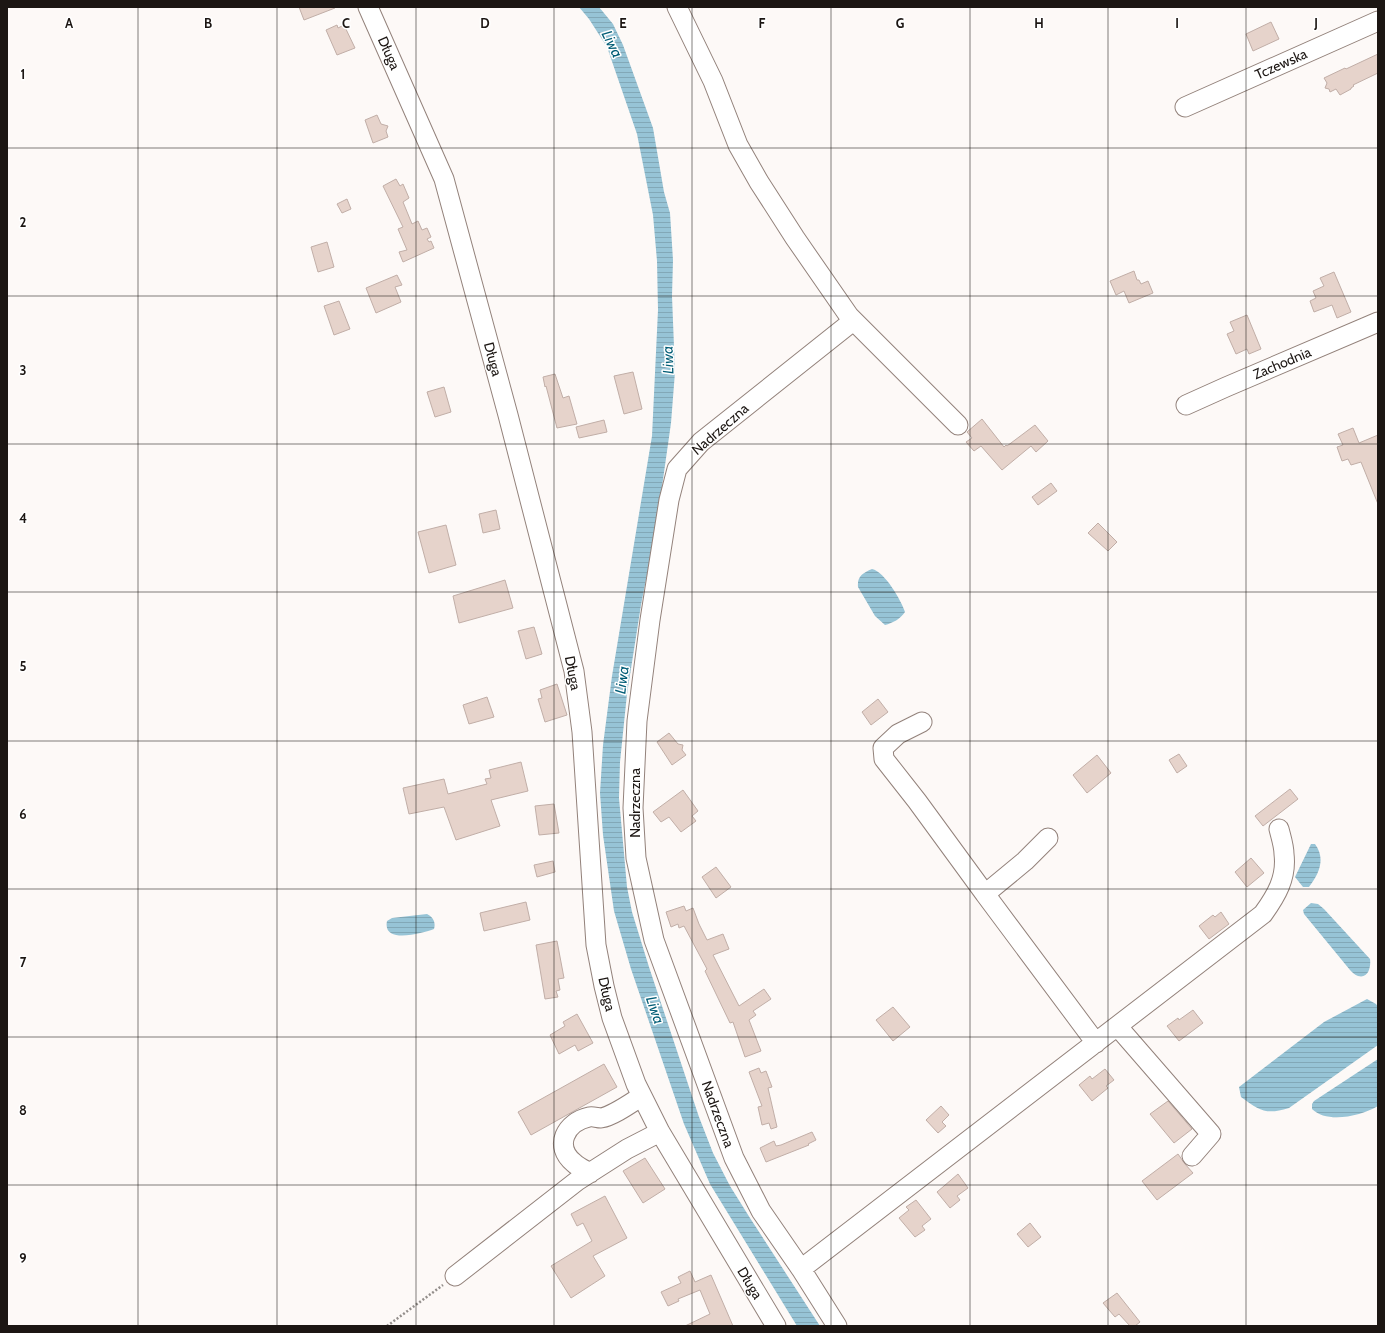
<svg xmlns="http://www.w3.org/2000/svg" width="1385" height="1333" font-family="Cabin,sans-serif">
<defs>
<pattern id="water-rules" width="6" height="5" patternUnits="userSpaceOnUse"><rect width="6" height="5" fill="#97c4d6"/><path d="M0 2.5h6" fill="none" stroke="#82a8b7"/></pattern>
</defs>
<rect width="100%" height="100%" fill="#fdf9f7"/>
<path fill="url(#water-rules)" d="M579,7H599L613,24L623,45L653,128L664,192L670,213L673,260L672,296L675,372L671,423L656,529L641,605L627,694L620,762L619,798L627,887L632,912L649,967L699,1117L713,1153L730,1186L750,1218L820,1326H797L710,1184L684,1124L631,969L614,911L603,835L600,793L603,745L612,676L652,436L658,310L657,261L653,215L637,134L607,47L589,19Z
M872,569C885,572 901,600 905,612C900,619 893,623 885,625L875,616L858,587C857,576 863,573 872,569Z
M1311,844H1315C1326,859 1319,874 1309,887H1303L1295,877Z
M1311,903L1318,904L1324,909L1370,959C1371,966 1369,979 1358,976C1355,975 1352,972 1350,970L1304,914L1303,910Z
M427,914C433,917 436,922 434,929C423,933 382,945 387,921L392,918Z
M1367,999L1376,1004L1378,1007V1045L1289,1108C1266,1115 1260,1111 1241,1097L1239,1087L1324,1022Z
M1378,1059V1106C1361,1116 1327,1124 1312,1109V1104L1314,1101Z"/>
<path fill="#e6d3cb" stroke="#c1aea7" d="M299,7H335V8L304,20Z
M1271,22L1279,39L1253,51L1246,34Z
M337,25L338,28L344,25L355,48L337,55L326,30Z
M1378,54V73L1353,85L1354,86L1351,88V89L1340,95L1336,89L1330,92L1329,89L1325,88L1327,83L1324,78L1345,68L1346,69Z
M377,115L381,124L388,126L386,131L388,137L373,143L365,120Z
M396,179L400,186L403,184L409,198L403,202L412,224L418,221L422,230L427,228L431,237L427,239L429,242L431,241L434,248L403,262L399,252L407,250L398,229L403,227L383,186Z
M347,199L351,209L342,213L337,204Z
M327,242L334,267L318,272L311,247Z
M1134,271L1137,280H1139L1141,284L1148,281L1153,293L1129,303L1124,291L1116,295L1110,281Z
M1334,272L1351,312L1337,318L1332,305L1314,312L1310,301L1316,298L1313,291L1324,286L1320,278Z
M397,275L402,285L395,287L401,302L376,313L366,288Z
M339,301L350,329L334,335L324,306Z
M1247,315L1261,349L1249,354L1247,349L1236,354L1227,334L1234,331L1230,322Z
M633,372L642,409L624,414L614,376Z
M555,374L563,398L569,396L577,424L557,428L546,386L545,387L543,377Z
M444,387L451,412L435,417L427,392Z
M982,419L1004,447L1006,445L1007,446L1035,425L1048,441L1036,452L1031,446L1002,470L981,446L974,451L966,442L972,438L967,432Z
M604,420L607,432L579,438L576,427Z
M1353,428L1359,443L1378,435V504L1361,462L1351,465L1348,459L1342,461L1337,447L1343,445L1338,434Z
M1051,483L1057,491L1038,505L1032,497Z
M496,510L500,529L483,533L479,514Z
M1098,523L1117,542L1108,551L1088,533Z
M446,525L456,565L429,573L418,532Z
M505,580L513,608L459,623L453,596Z
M534,627L542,654L526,659L518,631Z
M557,684L567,715L545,722L538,699L542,698L540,690Z
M487,697L494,717L469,724L463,705Z
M878,699L888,712L871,725L862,712Z
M669,733L678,744L683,745L682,750L686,755L672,765L657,742Z
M1179,754L1187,766L1177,773L1169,760Z
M1097,755L1111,773L1087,793L1073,775Z
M521,762L528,791L491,800L500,826L456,840L444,807L409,814L403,788L444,779L448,794L487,784L485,779L491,778L489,770Z
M1290,789L1298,799L1263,826L1255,816Z
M683,790L698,811L692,816L696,821L681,832L669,817L661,822L653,812Z
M554,804L559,833L539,835L535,806Z
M1251,858L1264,873L1247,887L1235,872Z
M553,861L555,872L537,877L534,865Z
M716,867L731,887L716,898L702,877Z
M526,902L530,920L484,931L480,913Z
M684,906L686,911L693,908L699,924L707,940L723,934L729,949L713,955L739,1006L764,989L771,999L753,1011L756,1015L749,1020L761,1051L745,1057L733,1022L730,1023L705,971L707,969L684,926L679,928L678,924L671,927L666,912Z
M1221,912L1229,924L1209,939L1199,926L1213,915L1215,917Z
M557,941L564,978L558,979L560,990L556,991L558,997L545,999L536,945Z
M893,1007L910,1027L893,1041L876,1020Z
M1193,1010L1203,1023L1179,1041L1167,1026L1178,1018L1179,1020Z
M577,1014L593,1043L578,1051L575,1045L559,1054L550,1035L565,1026L563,1022Z
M604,1064L617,1087L531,1135L518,1112Z
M759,1068L761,1073L766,1071L772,1087L768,1088L777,1127L771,1129L769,1123L762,1125L758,1107L762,1106L749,1072Z
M1105,1069L1114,1080L1106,1086L1108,1088L1092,1101L1079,1085L1090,1076L1092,1079Z
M1168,1101L1192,1129L1174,1143L1150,1114Z
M941,1106L949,1115L942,1122L946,1126L938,1133L926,1120Z
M812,1132L816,1140L808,1144L809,1145L766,1162L760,1148L774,1141L776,1146L781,1145Z
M1178,1154L1185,1164L1193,1173L1157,1200L1142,1181Z
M645,1158L665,1189L643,1203L623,1171Z
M958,1174L968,1188L957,1196L960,1200L950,1208L937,1192Z
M605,1196L627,1238L593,1256L605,1276L571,1298L551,1266L592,1241L583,1223L577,1226L571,1214Z
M916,1200L931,1219L922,1226L925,1230L915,1237L899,1218L909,1210L906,1207Z
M1030,1223L1041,1237L1028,1247L1017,1234Z
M690,1271L695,1282L711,1275L733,1326H685L710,1314L700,1290L678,1299L679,1301L668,1306L661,1292L681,1283L678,1277Z
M1117,1293L1140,1322L1135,1326H1130L1119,1314L1115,1317L1103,1303Z"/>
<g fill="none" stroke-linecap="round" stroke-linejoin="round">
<defs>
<path id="minor" d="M368,7L444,179L508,415L574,671L582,732L596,945L604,986L612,1018L636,1084L660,1132L776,1326
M677,7L713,81L738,145L759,182L795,238L849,316L958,425
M1185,107L1378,21
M1186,405L1226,387L1378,322
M922,722L898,734L883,748L884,759L917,801L985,894
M1048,838L1025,861L985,894L1096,1043
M1118,1027L1211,1134L1192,1156
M590,1173C585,1170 578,1167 574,1163C553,1146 566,1122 589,1117C593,1116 597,1118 601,1118C613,1116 631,1103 642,1096
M801,1269L1263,914C1276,896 1287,878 1284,854C1284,846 1281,837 1279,829
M455,1276L577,1181L627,1149L660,1132
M837,1326L801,1269L761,1211L734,1158L654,940L636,858L633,808L637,721L650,620L669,500L677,469L701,442L853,321"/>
</defs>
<use href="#minor" stroke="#93827b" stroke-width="21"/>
<path stroke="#938e8b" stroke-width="2.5" stroke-dasharray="2 2" stroke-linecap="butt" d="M387,1326L443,1285"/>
<use href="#minor" stroke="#fff" stroke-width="19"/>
</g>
<path fill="none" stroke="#1c1613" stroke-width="1" stroke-opacity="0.55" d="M138,7V1326M277,7V1326M416,7V1326M554,7V1326M692,7V1326M831,7V1326M970,7V1326M1108,7V1326M1246,7V1326M7,148H1378M7,296H1378M7,444H1378M7,592H1378M7,741H1378M7,889H1378M7,1037H1378M7,1185H1378"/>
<g text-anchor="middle" stroke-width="3" stroke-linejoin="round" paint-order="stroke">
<g font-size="14" fill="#1c1613" stroke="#fff">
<text transform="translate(389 53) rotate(66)" y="5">Długa</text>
<text transform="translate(1281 64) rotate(-24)" y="5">Tczewska</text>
<text transform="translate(493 359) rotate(75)" y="5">Długa</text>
<text transform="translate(1282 363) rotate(-23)" y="5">Zachodnia</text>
<text transform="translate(720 429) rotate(-41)" y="5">Nadrzeczna</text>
<text transform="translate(573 673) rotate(79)" y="5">Długa</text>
<text transform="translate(635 803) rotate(-90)" y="5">Nadrzeczna</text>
<text transform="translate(607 994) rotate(77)" y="5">Długa</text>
<text transform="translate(718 1114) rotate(70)" y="5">Nadrzeczna</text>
<text transform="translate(750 1283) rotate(59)" y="5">Długa</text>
</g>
<g font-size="15" font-style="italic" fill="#005c75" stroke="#fff">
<text transform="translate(612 44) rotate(64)" y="5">Liwa</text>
<text transform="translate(668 360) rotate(-92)" y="5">Liwa</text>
<text transform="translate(622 680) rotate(-83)" y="5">Liwa</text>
<text transform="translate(655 1010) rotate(71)" y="5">Liwa</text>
</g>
</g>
<g font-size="13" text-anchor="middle" font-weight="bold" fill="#1c1613" stroke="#fff" stroke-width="3" stroke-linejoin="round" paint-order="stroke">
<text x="69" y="28">A</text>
<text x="208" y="28">B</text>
<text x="346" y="28">C</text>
<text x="485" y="28">D</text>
<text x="623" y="28">E</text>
<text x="762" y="28">F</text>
<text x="900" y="28">G</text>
<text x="1039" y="28">H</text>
<text x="1177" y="28">I</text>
<text x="1316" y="28">J</text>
<text x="23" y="79">1</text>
<text x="23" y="227">2</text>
<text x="23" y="375">3</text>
<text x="23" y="523">4</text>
<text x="23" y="671">5</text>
<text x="23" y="819">6</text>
<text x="23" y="967">7</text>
<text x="23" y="1115">8</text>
<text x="23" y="1263">9</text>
</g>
<rect width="1385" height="1333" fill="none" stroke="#1c1613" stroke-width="16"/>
</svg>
